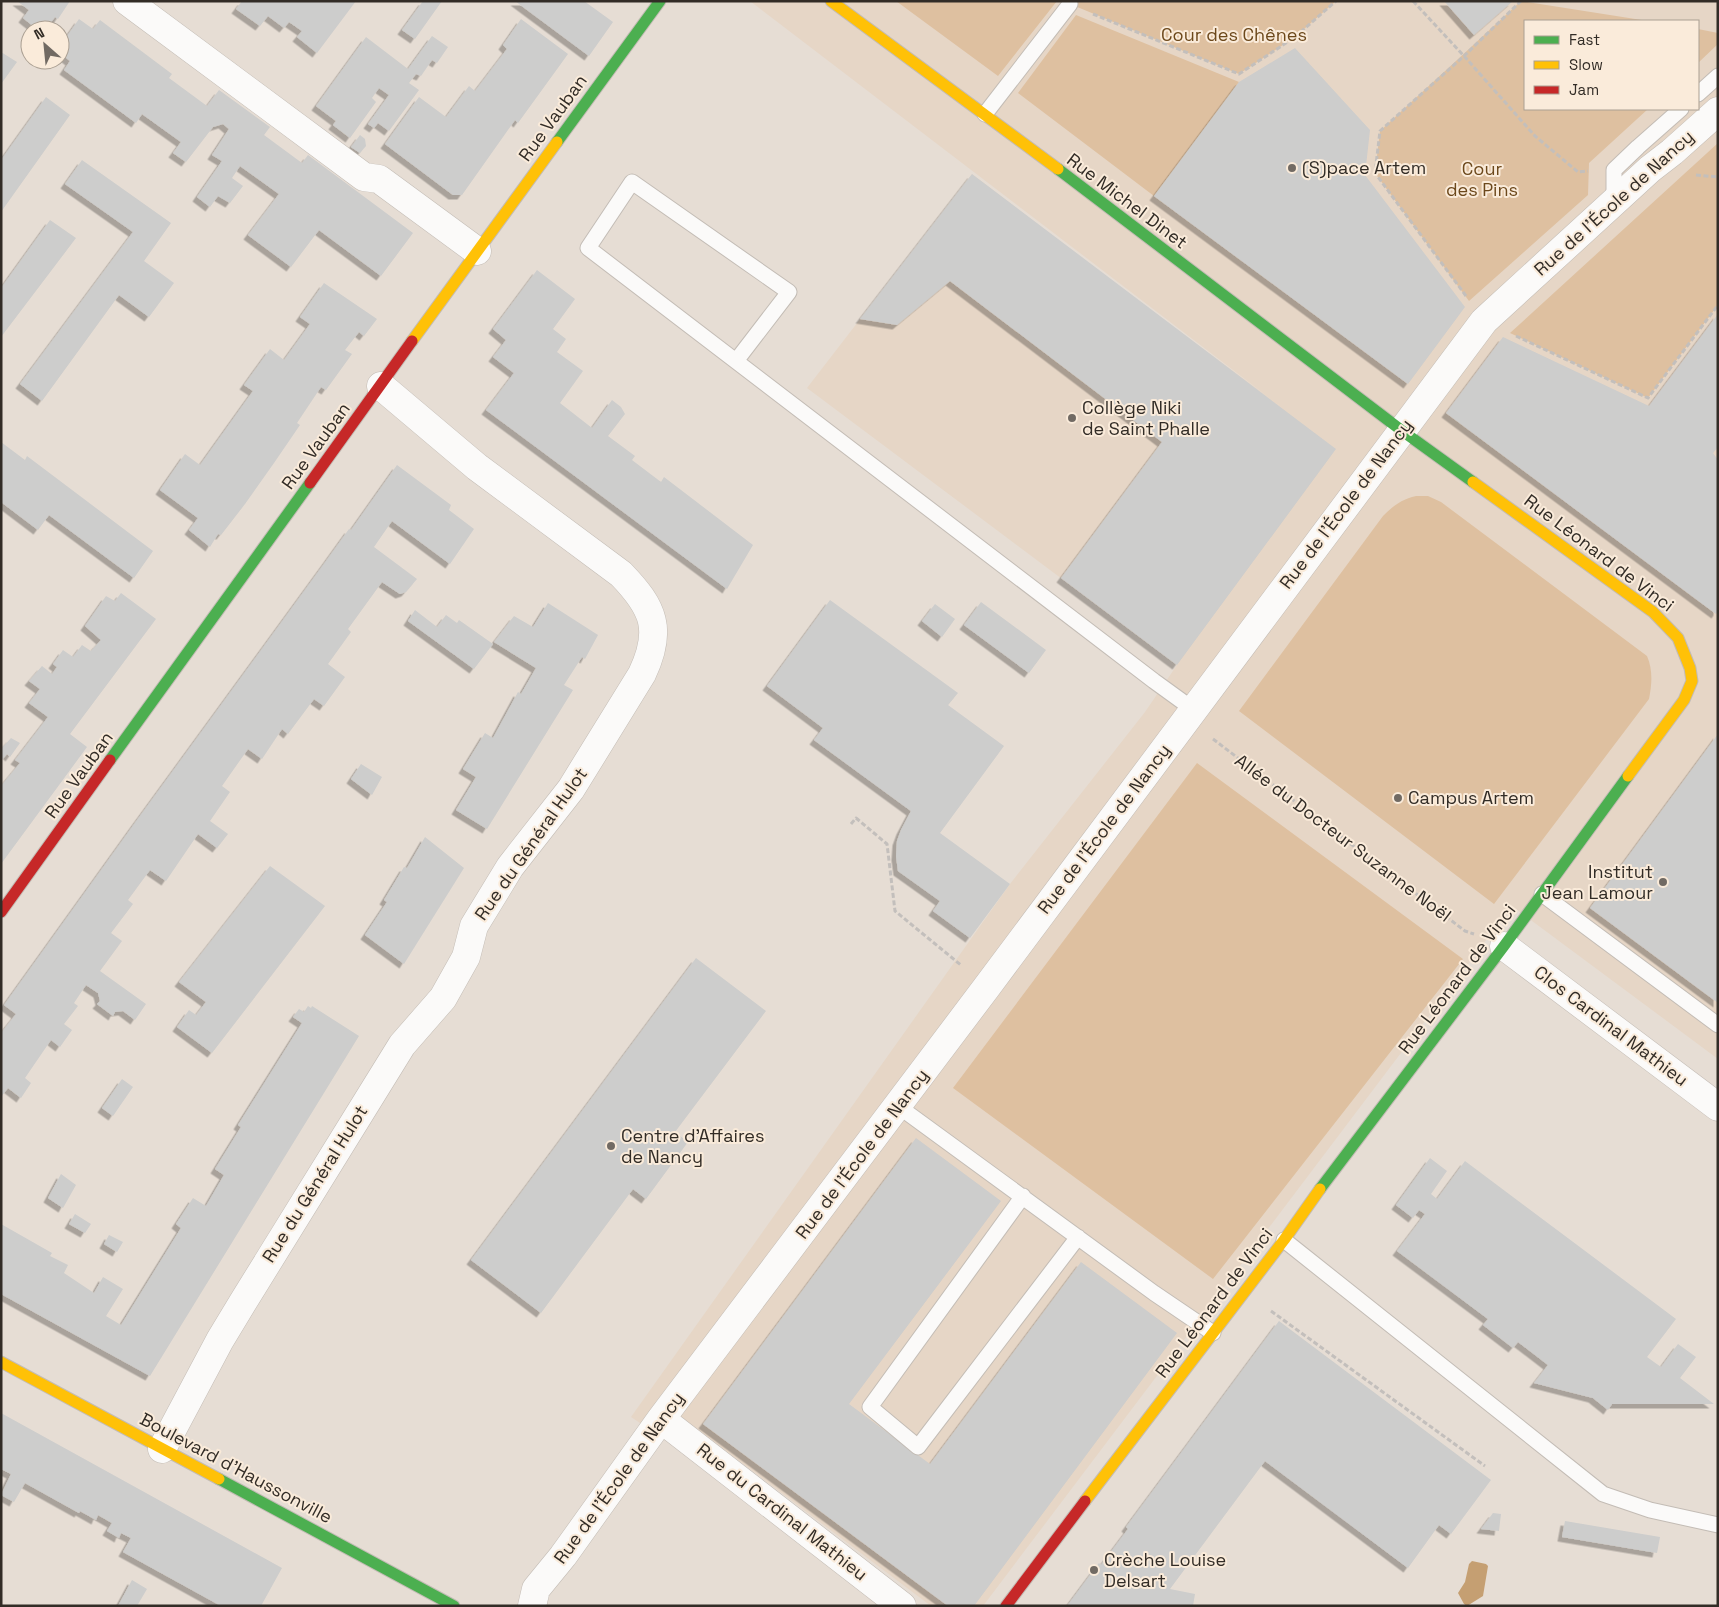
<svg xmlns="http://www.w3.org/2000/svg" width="1719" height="1607" font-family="'Space Grotesk',sans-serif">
<defs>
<filter id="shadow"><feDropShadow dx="-4.5" dy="4.5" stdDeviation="0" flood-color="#0004"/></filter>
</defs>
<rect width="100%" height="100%" fill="#e6ddd4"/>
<path fill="#e6d6c6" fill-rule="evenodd" d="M750,1H1718V1059L1512,906L983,1606H931L677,1414L661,1437L631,1417L1010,884L1145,712L1177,665L807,388L972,174L1105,276L1279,405ZM1525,21H1698V109H1525Z"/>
<path fill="#dec0a0" d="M896,1H1057L998,76Z
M1068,1H1336L1295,37L1239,74L1070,4Z
M1521,1L1648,21H1525V109H1648L1589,163L1588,195L1469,301L1375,173L1380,131Z
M1076,15L1239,82L1154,196L1018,93Z
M1698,29L1718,33V44L1698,63Z
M1718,143V305L1648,398L1510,333Z
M1416,496H1428L1441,502L1647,656C1653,670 1652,684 1649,699L1494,904L1239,711L1383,516C1393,506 1402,499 1416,496Z
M1197,763L1463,959L1213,1279L953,1088Z"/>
<path fill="#c59f72" d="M1472,1561L1486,1564L1488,1566L1483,1596L1467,1606L1464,1604L1458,1593L1465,1582L1469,1564Z"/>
<path fill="#cdcdcc" filter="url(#shadow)" d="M17,1H70L58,19L55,17L49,25L46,24L41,30H38L23,18L29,10Z
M242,1H356L317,53L297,37L302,31L289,22L284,28L268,16L260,26L236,9Z
M423,1H442L415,39L402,30Z
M515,1H584L613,22L589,56Z
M1444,1H1513L1474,35Z
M79,19L93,29L100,20L172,74L169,78L207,106L219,90L270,127L264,135L302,163L308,155L413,233L381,276L319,230L291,267L248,235L279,194L240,166L232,178L243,186L230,203L218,196L210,207L197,197L222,161L212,155L229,129L223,124L213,127L186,162L173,153L181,142L142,114L136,123L64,70L70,61L60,53V46Z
M521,19L568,54L518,123L515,120L462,195H453L385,144L419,97L446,117L469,86L475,91L507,49L503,45Z
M432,36L448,47L437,63L432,60L421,76L416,74L409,83L419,90L389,131L378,123L374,128L368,124L389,95L379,88L372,98L376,102L350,138L333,125L336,121L316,106L366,37L408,69Z
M1295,48L1370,130L1365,175L1465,307L1408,384L1154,196L1239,82Z
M1,52L17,62L1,84Z
M46,97L70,115L1,212V160Z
M360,135L365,139L366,146L360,153L351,147Z
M82,160L171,223L144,261L174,283L149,317L119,295L42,401L20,384L133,232L65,184Z
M972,174L1336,449L1177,665L1061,578L1162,442L950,281L897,325L860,319Z
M50,220L76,238L1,337V288Z
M537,270L575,299L553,329L566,339L557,352L583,371L560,403L592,428L612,400L621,407L625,414L608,436L635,456L632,460L661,482L664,477L753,545L727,589L486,410L514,373L493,357L506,340L493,329Z
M324,283L377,319L364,336L359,332L345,350L352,354L326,390L321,387L297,423L300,425L274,463L245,504L221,535L218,534L210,547L189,530L198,518L160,490L185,454L200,465L253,391L244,385L270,349L284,360L310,324L300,317Z
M1718,314V447L1713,453L1718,460V611L1716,614L1446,413L1503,337L1649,406Z
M1,442L25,460L27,456L153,551L134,578L49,515L38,530L1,502Z
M397,465L451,505L449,510L474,529L450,564L392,521L374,547L417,579L406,592L400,594L382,582L348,629L351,632L328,664L345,677L324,706L314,699L288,734L282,729L262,759L248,749L222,786L230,792L210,821L228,834L217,848L198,834L166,881L150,870L128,900L133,904L111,933L122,941L100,971L146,1004L135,1020L123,1011L115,1012L113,1016L97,1004L100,1001L98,993L86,985L74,1003L78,1006L64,1024L72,1030L60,1047L51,1040L25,1078L31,1083L21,1098L8,1088L1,1097V1033L16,1014L4,1005L137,820L326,561L349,529L351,530Z
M121,593L156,619L70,734L87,747L1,864V786L20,763L15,760L48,717L29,703L40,689L29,681L42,666L52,674L57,667L53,664L63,650L73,657L82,645L91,651L101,640L85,626L106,596L115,601Z
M830,600L958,693L948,705L1004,746L940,833L1010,884L970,938L933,911L940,901L898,871L896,856L897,841L901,830L911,811L814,740L823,728L767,686Z
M981,602L1046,650L1029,673L964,625Z
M548,603L598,635L585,659L582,657L564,685L573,690L487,829L456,810L476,777L463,769L485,733L493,738L518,692L521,694L536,668L494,642L514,616L533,627Z
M935,604L955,619L942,637L922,621Z
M415,610L437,627L446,615L457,623L459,620L493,644L474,669L408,621Z
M1718,734V1003L1590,908Z
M11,738L20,743L10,757L7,754L1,761V749Z
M361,764L382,777L372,795L351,779Z
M425,837L464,868L404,964L365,935L387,902L384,900L404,867L407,868Z
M270,866L325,906L212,1053L177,1027L189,1010L196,1015L206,1002L179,982Z
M696,958L766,1011L675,1132L688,1142L646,1199L633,1189L541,1313L471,1260Z
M308,1006L311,1008L312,1006L359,1036L150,1376L1,1294V1224L52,1253L50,1256L68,1265L64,1273L94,1293L103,1277L123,1289L106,1316L121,1325L181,1228L176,1224L193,1198L206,1206L224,1175L215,1169L241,1127L238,1125L302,1023L293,1017L299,1009L304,1012Z
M122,1079L133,1087L113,1116L102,1108Z
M916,1138L1001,1201L849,1404L930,1464L1081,1262L1177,1333L974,1606H948L703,1424Z
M1430,1158L1447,1171L1431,1194L1437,1199L1465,1161L1676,1319L1647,1357L1661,1367L1678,1344L1696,1357L1680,1378L1714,1404H1612L1608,1410L1593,1398L1534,1383L1548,1365L1518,1342L1513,1348L1483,1325L1488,1319L1397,1251L1425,1214L1419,1210L1413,1218L1396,1205Z
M61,1174L76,1185L63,1208L48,1198Z
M75,1214L91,1224L85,1233L69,1224Z
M109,1235L123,1242L117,1252L104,1244Z
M1279,1321L1491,1480L1451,1534L1439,1525L1408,1568L1265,1461L1170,1589L1195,1594L1193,1606H1067L1099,1563L1101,1565L1128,1529L1126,1527Z
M1,1413L282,1568L261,1606H221L123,1552L131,1538L121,1533L119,1538L107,1531L112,1523L98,1515L96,1520L80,1511L79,1513L25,1483L14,1502L1,1495L11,1474L1,1469Z
M1493,1513L1501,1514L1499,1531L1481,1529Z
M1565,1521L1660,1537L1657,1553L1562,1537Z
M132,1580L147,1589L137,1606H118Z"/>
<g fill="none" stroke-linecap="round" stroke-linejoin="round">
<defs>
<path id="lane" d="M1698,94L1718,76
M985,114L1070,4
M1614,201V170L1638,147L1681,109
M736,361L789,292L632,182L588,248L1154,681L1194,710
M1542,894L1718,1025
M898,1106L1154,1293L1213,1333
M1023,1196L870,1407L918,1447L1078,1237
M1284,1240L1603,1494L1650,1510L1718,1525"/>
<path id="street" d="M127,1L364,177L379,179L477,251
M1504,946L1718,1107
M661,1419L902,1606
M162,1449L220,1340L243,1302L402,1045L443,998L466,957L474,926L510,867L571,789L642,674C663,630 654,608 621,574L477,467L381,386
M532,1606L536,1589L563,1556L661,1419L986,988L1484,321L1650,169L1672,152L1718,111"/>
<path id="fast" d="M557,142L660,1
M1058,169L1401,430L1473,482
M110,760L310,483
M1320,1189L1504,946L1628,776
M219,1479L454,1606"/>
<path id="slow" d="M831,1L1058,169
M412,341L557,142
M1473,482L1653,612L1678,638L1690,668L1692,681L1684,700L1628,776
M1,1362L219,1479
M1085,1501L1284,1240L1320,1189"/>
<path id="jam" d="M310,483L412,341
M1,912L110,760
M1006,1606L1085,1501"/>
</defs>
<use href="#lane" stroke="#c3bcb5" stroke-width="17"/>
<use href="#street" stroke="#c3bcb5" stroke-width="29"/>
<use href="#fast" stroke="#c3bcb5" stroke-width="13"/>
<use href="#slow" stroke="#c3bcb5" stroke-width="13"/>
<use href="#jam" stroke="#c3bcb5" stroke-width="13"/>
<path stroke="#c3bfbc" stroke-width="3" stroke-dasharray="5 2.5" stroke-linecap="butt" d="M1413,1L1464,56L1535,136L1578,172L1588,171
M1093,14L1239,74L1295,37L1336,1
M1696,175L1718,177
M1466,296L1375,173L1380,131L1464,56L1521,1
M1516,336L1648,398L1718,305
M1213,739L1465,931L1474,934
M851,824L856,818L887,844L895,911L962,966
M1271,1311L1485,1466"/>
<use href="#lane" stroke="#fbfaf9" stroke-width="15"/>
<use href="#street" stroke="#fbfaf9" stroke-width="28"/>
<use href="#fast" stroke="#4caf50" stroke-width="11"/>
<use href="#slow" stroke="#ffc107" stroke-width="11"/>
<use href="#jam" stroke="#c62828" stroke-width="11"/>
</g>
<g fill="#716a63" stroke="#faebda" stroke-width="2">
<circle cx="1292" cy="168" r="5"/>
<circle cx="1072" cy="418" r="5"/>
<circle cx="1398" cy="798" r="5"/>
<circle cx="1663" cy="882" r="5"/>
<circle cx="611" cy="1146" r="5"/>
<circle cx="1094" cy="1570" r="5"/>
</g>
<g text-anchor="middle" stroke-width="4" stroke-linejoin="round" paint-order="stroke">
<g font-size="18" fill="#6c481b" stroke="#faebda">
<text x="1234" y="41">Cour des Chênes</text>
<text x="1482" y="175">Cour<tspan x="1482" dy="21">des Pins</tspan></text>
</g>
<g font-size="18" fill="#322c26" stroke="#faebda">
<text transform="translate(553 118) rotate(-54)" y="6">Rue Vauban</text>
<text transform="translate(1127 201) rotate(37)" y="6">Rue Michel Dinet</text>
<text transform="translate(1614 203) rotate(-42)" y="6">Rue de l'École de Nancy</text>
<text transform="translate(316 446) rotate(-54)" y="6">Rue Vauban</text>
<text transform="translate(1346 504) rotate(-53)" y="6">Rue de l'École de Nancy</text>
<text transform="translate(1599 553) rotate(37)" y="6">Rue Léonard de Vinci</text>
<text transform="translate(79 775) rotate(-54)" y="6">Rue Vauban</text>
<text transform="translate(1104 829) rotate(-53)" y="6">Rue de l'École de Nancy</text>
<text transform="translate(1343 838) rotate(37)" y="6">Allée du Docteur Suzanne Noël</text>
<text transform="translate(531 844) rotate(-55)" y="6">Rue du Général Hulot</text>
<text transform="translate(1457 979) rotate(-53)" y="6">Rue Léonard de Vinci</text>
<text transform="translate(1611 1026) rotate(37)" y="6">Clos Cardinal Mathieu</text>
<text transform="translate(862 1154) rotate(-53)" y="6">Rue de l'École de Nancy</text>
<text transform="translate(315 1184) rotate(-58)" y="6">Rue du Général Hulot</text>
<text transform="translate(1214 1303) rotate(-53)" y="6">Rue Léonard de Vinci</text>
<text transform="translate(236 1468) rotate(28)" y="6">Boulevard d'Haussonville</text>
<text transform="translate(619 1478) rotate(-54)" y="6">Rue de l'École de Nancy</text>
<text transform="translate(782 1512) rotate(38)" y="6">Rue du Cardinal Mathieu</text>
</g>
<g font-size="18" fill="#322c26" stroke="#faebda" text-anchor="start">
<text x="1302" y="174">(S)pace Artem</text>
<text x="1082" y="414">Collège Niki<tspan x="1082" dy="21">de Saint Phalle</tspan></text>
<text x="1408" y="804">Campus Artem</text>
<text x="1653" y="878" text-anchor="end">Institut<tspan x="1653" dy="21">Jean Lamour</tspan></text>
<text x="621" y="1142">Centre d'Affaires<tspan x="621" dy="21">de Nancy</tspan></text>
<text x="1104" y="1566">Crèche Louise<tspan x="1104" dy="21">Delsart</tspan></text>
</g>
</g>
<rect width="1719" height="1607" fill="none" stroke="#322c26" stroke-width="5"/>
<rect x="1524" y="20" width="175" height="90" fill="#faebda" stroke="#aa9f92"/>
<rect x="1534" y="36" width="25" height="8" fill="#4caf50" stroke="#aa9f92"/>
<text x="1569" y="45" font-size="15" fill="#322c26">Fast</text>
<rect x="1534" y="61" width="25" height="8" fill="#ffc107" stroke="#aa9f92"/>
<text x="1569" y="70" font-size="15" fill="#322c26">Slow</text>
<rect x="1534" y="86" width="25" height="8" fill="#c62828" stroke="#aa9f92"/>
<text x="1569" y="95" font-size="15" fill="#322c26">Jam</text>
<g transform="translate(45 45) rotate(333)"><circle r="24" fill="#faebda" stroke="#aa9f92"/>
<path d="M0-4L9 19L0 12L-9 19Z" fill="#716a63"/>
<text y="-8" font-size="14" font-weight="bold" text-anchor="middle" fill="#322c26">N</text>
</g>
</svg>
